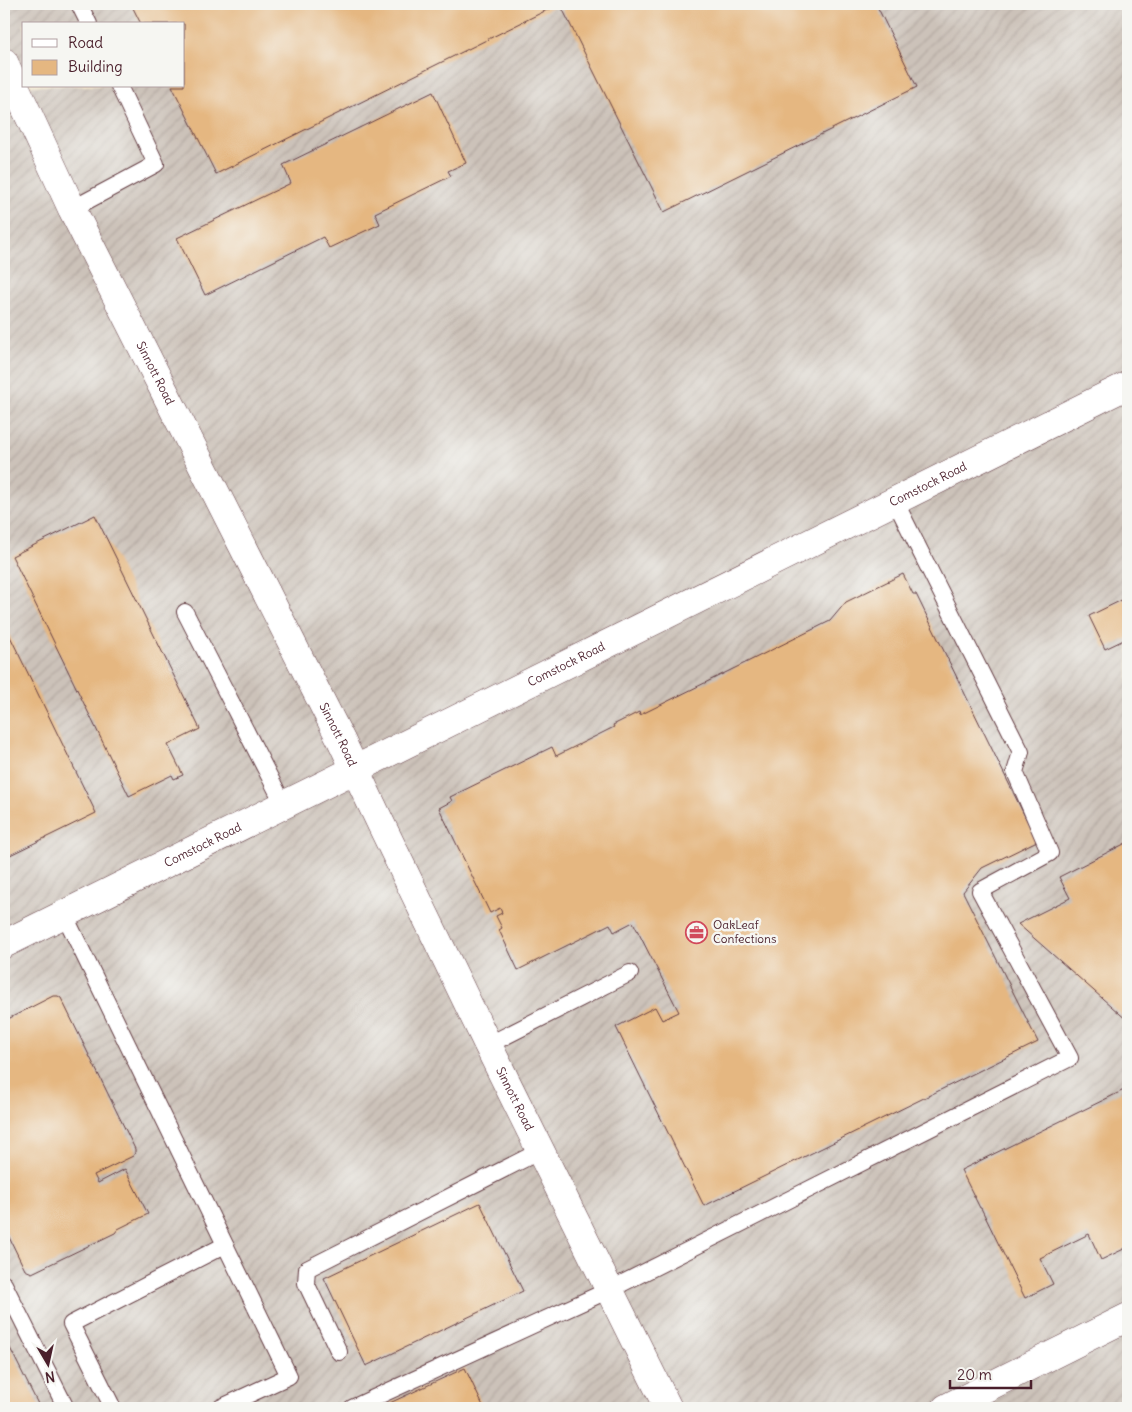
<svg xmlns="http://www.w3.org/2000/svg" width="1132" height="1412" font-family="Delius,sans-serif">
<defs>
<pattern id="industrial-furrows" width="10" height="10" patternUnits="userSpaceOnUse" patternTransform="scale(1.25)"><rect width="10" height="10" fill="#ccc2b9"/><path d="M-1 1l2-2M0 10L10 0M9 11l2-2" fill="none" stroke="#b1a69f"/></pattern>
</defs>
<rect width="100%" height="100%" fill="#f6f6f2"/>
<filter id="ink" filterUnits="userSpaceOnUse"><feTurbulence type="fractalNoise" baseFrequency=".02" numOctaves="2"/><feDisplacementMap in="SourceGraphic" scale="10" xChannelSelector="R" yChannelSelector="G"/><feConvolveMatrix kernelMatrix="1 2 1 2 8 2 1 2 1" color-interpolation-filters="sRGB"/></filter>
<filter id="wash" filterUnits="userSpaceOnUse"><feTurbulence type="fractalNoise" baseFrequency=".0096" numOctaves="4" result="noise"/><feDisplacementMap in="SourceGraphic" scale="20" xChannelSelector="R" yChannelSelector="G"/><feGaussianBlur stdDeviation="1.12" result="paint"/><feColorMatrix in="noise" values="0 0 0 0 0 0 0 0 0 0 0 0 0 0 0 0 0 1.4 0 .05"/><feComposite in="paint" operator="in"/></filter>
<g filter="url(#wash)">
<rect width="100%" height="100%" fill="#f0e1c4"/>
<path fill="url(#industrial-furrows)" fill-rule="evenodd" d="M4,4H1128V1408H4ZM24,24H184V86H24Z"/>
<g id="blocks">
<path fill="#e5b781" d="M131,4H559L216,174L172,86H184V24H141Z
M560,4H876L917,87L664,212Z
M433,92L466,163L448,171L451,176L375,213L380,224L329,248L323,237L205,295L177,238L291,183L283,165Z
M95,515L200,729L168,745L183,775L174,779L172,775L129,796L12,556Z
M903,574L913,594H916L1037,841L982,868L963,892L1038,1042L704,1206L616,1027L655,1007L662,1020L679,1012L633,922L614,932L610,924L518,970L499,930L502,928L496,916L502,913L500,908L490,913L439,808L452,801L450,797L552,747L556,756L614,727L613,725L639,712L640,715L830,621L846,602Z
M1128,597V638L1105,649L1089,616Z
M4,624L96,813L4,858Z
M1128,842V1021L1018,924L1070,898L1059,877Z
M53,996H58L61,998L135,1149V1153L133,1156L94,1175L98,1183L125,1169L148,1214L118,1229L115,1233L32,1273L25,1270L4,1227V1021Z
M1126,1089L1128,1091V1247L1101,1260L1089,1234L1040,1258L1053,1284L1025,1298L981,1208H980L961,1170Z
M480,1203L523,1291L366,1366L324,1278Z
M4,1336L40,1408H4Z
M465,1368L484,1408H379Z"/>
</g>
</g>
<g filter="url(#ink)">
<use href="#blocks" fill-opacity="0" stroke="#633c42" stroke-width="1"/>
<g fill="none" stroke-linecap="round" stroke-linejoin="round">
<defs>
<path id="lane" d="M79,4L89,24
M72,209L156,164L119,86
M185,612L284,805
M64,914L289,1376L220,1408
M488,1045L630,973
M4,1284L66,1408
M339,1352L306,1283L307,1269L540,1151
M113,1408L71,1324L225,1245
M352,1408L609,1290L1070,1058L980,891L1050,853L1015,772L1021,752L895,501"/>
<g id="street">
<path id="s1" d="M4,62L72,209L341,740L381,824L488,1045L668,1408"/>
<path d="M946,1408L1128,1317"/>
</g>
<g id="secondary">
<path id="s2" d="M4,944L1128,385"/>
</g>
</defs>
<use href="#lane" stroke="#633c42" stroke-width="18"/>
<use href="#street" stroke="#633c42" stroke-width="29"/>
<use href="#secondary" stroke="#633c42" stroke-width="29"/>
<use href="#lane" stroke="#fff" stroke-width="16"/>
<use href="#street" stroke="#fff" stroke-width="28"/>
<use href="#secondary" stroke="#fff" stroke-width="28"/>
</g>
</g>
<defs>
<symbol id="office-ring" viewBox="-11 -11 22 22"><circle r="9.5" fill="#f6f6f2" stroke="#d1495b" stroke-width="1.5"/><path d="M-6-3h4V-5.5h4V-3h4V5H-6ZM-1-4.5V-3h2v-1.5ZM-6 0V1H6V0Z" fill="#d1495b"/></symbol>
</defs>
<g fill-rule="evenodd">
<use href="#office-ring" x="684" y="920" width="25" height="25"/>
</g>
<g text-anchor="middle" stroke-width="5" stroke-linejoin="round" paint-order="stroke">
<g font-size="12" fill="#4a1f2b" stroke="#f6f6f2">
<text dy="4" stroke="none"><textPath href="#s1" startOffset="346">Sinnott Road</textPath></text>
<text dy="4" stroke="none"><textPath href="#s2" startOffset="1032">Comstock Road</textPath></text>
<text dy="4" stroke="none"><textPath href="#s2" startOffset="628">Comstock Road</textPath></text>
<text dy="4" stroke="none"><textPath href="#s1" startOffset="751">Sinnott Road</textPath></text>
<text dy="4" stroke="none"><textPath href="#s2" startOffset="222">Comstock Road</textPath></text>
<text dy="4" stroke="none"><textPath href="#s1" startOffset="1156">Sinnott Road</textPath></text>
</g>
<g font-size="12" fill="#4a1f2b" stroke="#f6f6f2" text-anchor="start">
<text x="713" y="929">OakLeaf<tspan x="713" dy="14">Confections</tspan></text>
</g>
</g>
<rect width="1132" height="1412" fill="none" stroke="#f6f6f2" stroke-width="20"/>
<rect x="22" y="22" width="162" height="65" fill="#f6f6f2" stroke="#b1a0a2"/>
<rect x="32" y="39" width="25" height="8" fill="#ffffff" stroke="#b1a0a2"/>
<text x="68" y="48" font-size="15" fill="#4a1f2b">Road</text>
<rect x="32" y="60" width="25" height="15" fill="#e5b781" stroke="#b1a0a2"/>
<text x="68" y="72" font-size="15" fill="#4a1f2b">Building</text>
<g transform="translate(48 1364) rotate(171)" stroke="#f6f6f2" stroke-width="4" paint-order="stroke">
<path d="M0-4L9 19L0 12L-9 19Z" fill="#4a1f2b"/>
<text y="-8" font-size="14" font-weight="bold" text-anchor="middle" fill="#4a1f2b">N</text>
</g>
<path d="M950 1380v8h81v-8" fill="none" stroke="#4a1f2b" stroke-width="2.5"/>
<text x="957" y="1380" font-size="15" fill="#4a1f2b" stroke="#f6f6f2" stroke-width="4" paint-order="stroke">20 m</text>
</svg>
